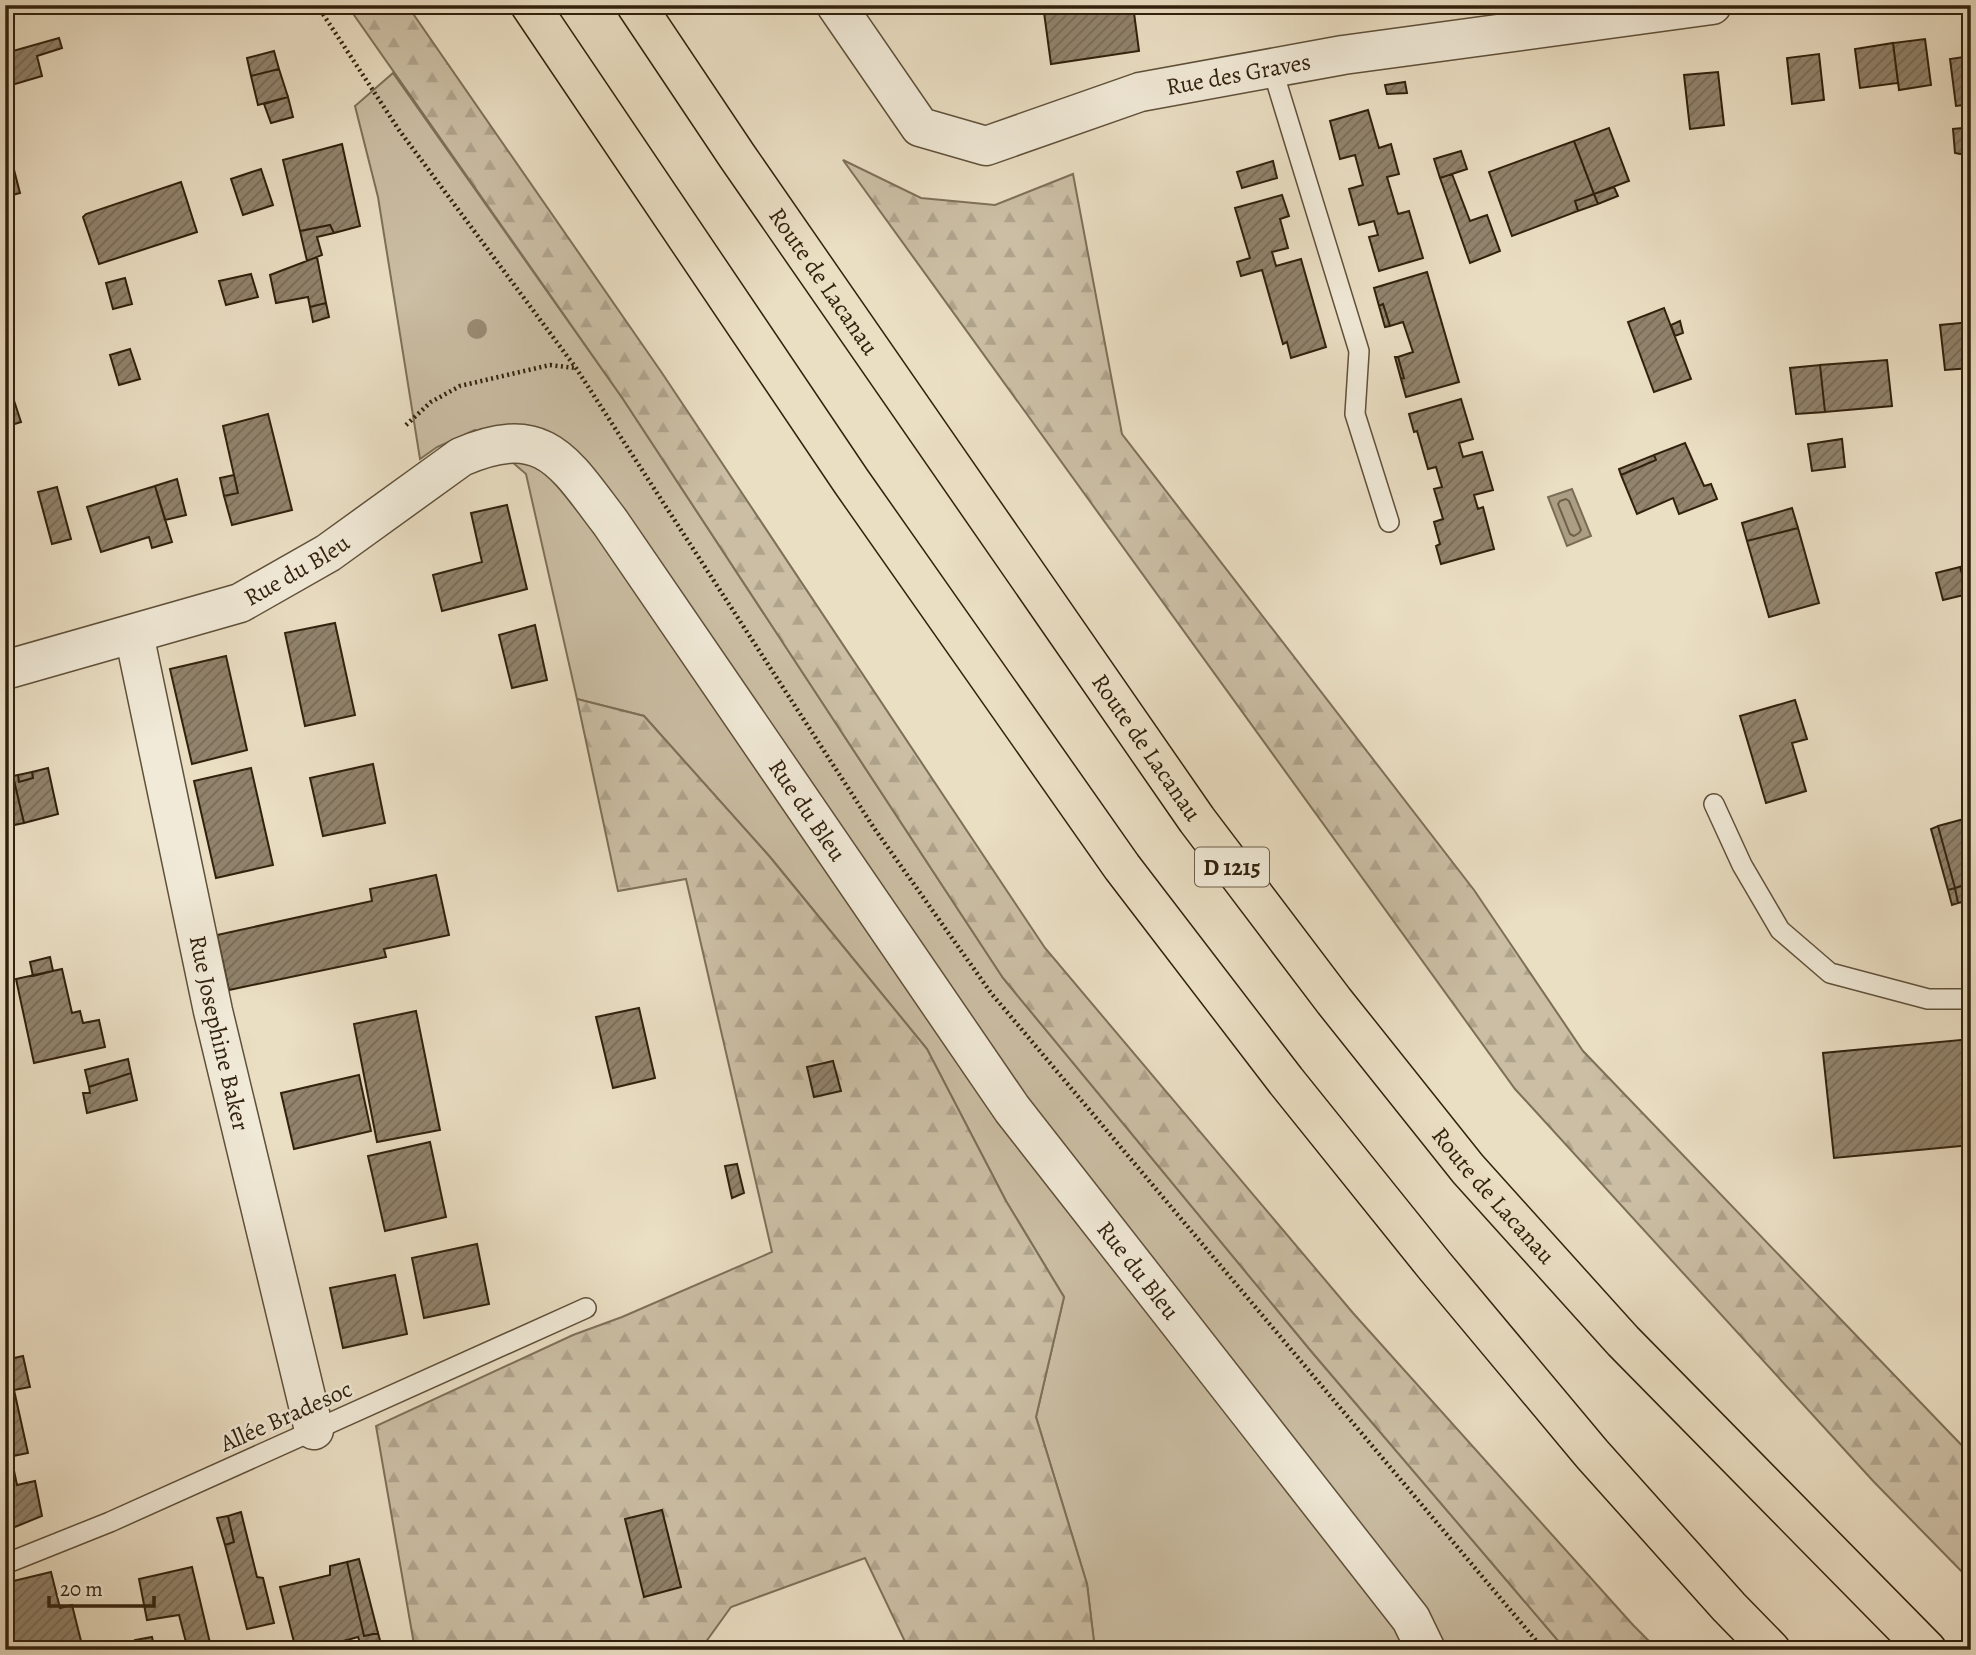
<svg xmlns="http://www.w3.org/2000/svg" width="1976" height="1655" font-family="Alegreya,serif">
<defs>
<pattern id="forest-firs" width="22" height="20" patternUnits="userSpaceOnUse" patternTransform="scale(1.75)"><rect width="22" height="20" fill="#cbbea4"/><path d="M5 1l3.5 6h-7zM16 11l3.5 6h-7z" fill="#afa38c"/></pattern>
<pattern id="building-hatch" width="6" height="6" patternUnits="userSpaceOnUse" patternTransform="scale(1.75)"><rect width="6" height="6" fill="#91836c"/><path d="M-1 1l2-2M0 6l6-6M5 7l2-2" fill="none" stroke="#776b57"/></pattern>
</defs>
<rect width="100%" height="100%" fill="#eadec3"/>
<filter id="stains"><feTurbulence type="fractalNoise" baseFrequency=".00286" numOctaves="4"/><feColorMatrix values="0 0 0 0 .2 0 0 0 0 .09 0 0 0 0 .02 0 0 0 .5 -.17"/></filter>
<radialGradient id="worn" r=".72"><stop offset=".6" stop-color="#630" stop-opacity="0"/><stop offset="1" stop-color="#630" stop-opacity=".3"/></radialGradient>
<path fill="#cbbea4" stroke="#7e7058" stroke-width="2" d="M393,73L623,399L1003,978L1311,1351L1566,1650H1095L1087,1584L1036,1417L1064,1297L1006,1201L927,1049L770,857L644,716L577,699L526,474L475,430L437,447L420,459L378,197L355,106Z"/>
<path fill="url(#forest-firs)" stroke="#7e7058" stroke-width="2" d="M347,5H407L662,373L1045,948L1353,1313L1633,1625L1658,1650H1566L1311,1351L1003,978L623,399Z
M843,160L921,198L995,205L1073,174L1122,434L1474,890L1583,1051L1971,1455V1581L1874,1482L1515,1089Z
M577,699L644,716L770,857L927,1049L1006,1201L1064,1297L1036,1417L1087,1584L1095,1650H909L865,1558L731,1607L700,1650H415L376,1426L573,1335L622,1317L772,1252L686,879L618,891Z"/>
<path fill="#ab9e85" stroke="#7a6c55" stroke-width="2" d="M1572,489L1591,536L1567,546L1548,497Z"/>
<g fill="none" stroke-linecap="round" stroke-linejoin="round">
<path stroke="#6e6049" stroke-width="2" d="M1566,499L1569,501L1581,530L1579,533L1574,536L1570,534L1558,504L1560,501Z"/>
</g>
<path fill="url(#building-hatch)" stroke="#31210d" stroke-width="2" d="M1043,5H1133L1139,51L1051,64Z
M5,25L11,45L5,47Z
M59,38L62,48L37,56L42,76L5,87V49L6,53Z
M1925,39L1931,85L1899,90L1893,43Z
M1893,43L1898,83L1860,88L1855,49Z
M274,51L279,69L251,76L247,58Z
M1819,54L1824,100L1792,104L1787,58Z
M1971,56V104L1956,106L1950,59Z
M279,69L288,97L258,105L251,76Z
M1718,72L1724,125L1690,129L1684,75Z
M1405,82L1407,93L1387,94L1385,85Z
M288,97L293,117L271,123L264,104Z
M1368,110L1379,148L1391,144L1399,174L1387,177L1398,214L1409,211L1423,258L1379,271L1369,237L1378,235L1374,221L1359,225L1349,189L1363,185L1355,155L1340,159L1330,121Z
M1609,128L1629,181L1594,194L1574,141Z
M1962,128L1966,153L1960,154L1955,153L1953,129Z
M1574,141L1594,194L1575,201L1578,211L1512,236L1489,172Z
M342,144L360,226L334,233L330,225L300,231L283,160Z
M1461,151L1467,169L1440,178L1434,159Z
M1273,161L1277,178L1242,188L1237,172Z
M12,162L20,193L5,197V164Z
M261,169L273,205L243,215L231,179Z
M1452,174L1470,221L1487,215L1500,251L1470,263L1440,178Z
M181,182L197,232L99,264L83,217L86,214Z
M1614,187L1618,196L1598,204L1594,194Z
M1594,194L1598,204L1578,211L1575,201Z
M1282,195L1289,216L1280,219L1288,248L1272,252L1276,266L1301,259L1326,347L1291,358L1287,342L1283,344L1262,270L1241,276L1237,262L1250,258L1235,208Z
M330,225L334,233L317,237L322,255L307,261L300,231Z
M317,257L326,303L310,307L308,297L276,303L270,275Z
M1427,272L1459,382L1406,397L1401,379L1404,378L1398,357L1413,352L1403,322L1390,326L1383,304L1379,306L1374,288Z
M251,274L258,297L226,305L219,281Z
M125,278L132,304L113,309L106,283Z
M326,303L329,317L313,322L310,307Z
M1383,304L1390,326L1385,327L1379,306Z
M1664,308L1691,379L1654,392L1628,322Z
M1680,321L1683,333L1675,336L1671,325Z
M1971,322V368L1945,370L1940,325Z
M130,349L140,379L119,385L110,355Z
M1395,357H1398L1404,378L1401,379Z
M1887,360L1892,406L1825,412L1820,365Z
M1820,365L1825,412L1796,414L1790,368Z
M5,373L21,422L5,427Z
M1461,399L1473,439L1459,443L1463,457L1482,452L1493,490L1474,495L1478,509L1483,507L1494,549L1441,564L1436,546L1440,544L1434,522L1443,519L1434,489L1442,487L1436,467L1428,469L1417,431L1414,432L1409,414Z
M268,414L292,510L232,525L224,496L238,493L223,426Z
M1842,439L1845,467L1812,471L1808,444Z
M1685,443L1704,486L1711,484L1717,499L1679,514L1673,498L1637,514L1621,475L1656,460L1654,455Z
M1654,455L1656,460L1621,475L1619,469Z
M234,475L238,493L224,496L220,478Z
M177,479L186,515L165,520L155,486Z
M155,486L172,542L152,548L149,537L101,552L87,507Z
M57,487L71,539L52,544L38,492Z
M507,505L527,589L442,611L433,575L482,562L471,513Z
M1792,508L1798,528L1747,541L1742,523Z
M1798,528L1819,603L1769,617L1747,541Z
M1966,566L1971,586V593L1968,594L1960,567Z
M1960,567L1968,594L1943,600L1936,573Z
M335,623L355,715L305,726L285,633Z
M535,625L547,680L512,688L499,635Z
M226,656L247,750L192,764L170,669Z
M1795,700L1807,739L1792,743L1806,791L1766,803L1740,716Z
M373,764L385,823L323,836L310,778Z
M48,768L58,814L24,823L13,776L18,775L19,782L33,778L32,772Z
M251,768L273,865L216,878L194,781Z
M32,772L33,778L19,782L18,775Z
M13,776L24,823L5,827V778Z
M1971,817V883L1955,888L1938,826Z
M1938,826L1955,888L1948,890L1931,829Z
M436,875L449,935L384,949L386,957L229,990L217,935L372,901L370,889Z
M1971,883V900L1958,903L1955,888Z
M1955,888L1958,903L1952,905L1948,890Z
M50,957L53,971L33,976L30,962Z
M62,969L72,1013L80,1011L83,1023L99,1020L105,1047L34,1063L16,979Z
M639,1008L655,1078L613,1088L596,1017Z
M416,1011L440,1130L377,1142L354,1024Z
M1971,1039V1145L1834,1158L1823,1053Z
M128,1059L131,1073L89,1087L85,1070Z
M833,1061L841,1091L814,1097L807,1067Z
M131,1073L137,1100L87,1113L83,1093H90L89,1087Z
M359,1075L371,1131L294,1149L281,1093Z
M430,1142L446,1217L385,1231L368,1156Z
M737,1164L744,1193L732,1198L725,1166Z
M477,1244L489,1304L424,1318L412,1258Z
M395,1275L407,1334L343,1348L330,1288Z
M23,1356L30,1387L14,1390L28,1453L8,1457L5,1447V1360Z
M13,1466L17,1485L35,1481L42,1516L5,1531V1467Z
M662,1510L681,1587L644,1597L625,1519Z
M241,1512L257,1577L263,1578L274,1623L247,1629L225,1545L234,1542L228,1516Z
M228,1516L234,1542L225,1545L217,1518Z
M359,1559L378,1633L364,1636L347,1562Z
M347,1562L364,1636L378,1633L381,1644L362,1648L358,1637L311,1650H296L280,1587L330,1575V1566Z
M192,1567L211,1647L201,1650H188L179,1615L147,1620L139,1579Z
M51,1572L60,1608L72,1605L81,1641L68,1644L70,1650H14L5,1615V1583Z
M152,1637L155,1650H137L135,1640Z"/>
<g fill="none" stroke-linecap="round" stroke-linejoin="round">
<defs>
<path id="lane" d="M1272,68L1359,351L1355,414L1389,522
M1714,804L1742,865L1780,930L1830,973L1928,999H1971
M5,1564L110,1522L586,1308"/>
<g id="street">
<path id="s1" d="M836,5L920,127L986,146L1140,92L1343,55L1712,5"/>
<path id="s2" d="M134,634L213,1011L314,1430"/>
<path id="s3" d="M5,670L240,603L328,553L461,457C544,421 564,462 610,522L1012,1109L1411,1619L1426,1650"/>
</g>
<g id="primary">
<path d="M530,5L851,481L1122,867L1286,1081L1434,1265L1592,1454L1729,1607L1771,1650"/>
<path id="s4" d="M636,5L737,156L1197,820L1334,1001L1468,1169L1623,1341L1927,1650"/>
</g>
</defs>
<use href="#lane" stroke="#5f503a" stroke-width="22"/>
<use href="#street" stroke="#5f503a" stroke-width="41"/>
<use href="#primary" stroke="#31210d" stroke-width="41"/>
<path stroke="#31210d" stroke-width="4.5" stroke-dasharray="2 3.5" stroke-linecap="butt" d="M317,5L399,130L576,368L874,828L991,993L1544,1650
M406,425L431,402L460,386L550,365L575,368"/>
<use href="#lane" stroke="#f1ead8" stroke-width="19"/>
<use href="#street" stroke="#f1ead8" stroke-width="38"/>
<use href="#primary" stroke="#eadec3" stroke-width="38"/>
</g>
<circle fill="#9a8c74" cx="477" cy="329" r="10"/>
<g text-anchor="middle" stroke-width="5" stroke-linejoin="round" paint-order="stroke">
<rect fill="#f1ead8" stroke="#6b5d4a" stroke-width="2" x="1195" y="847.5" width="74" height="39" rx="5"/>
<g font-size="23" font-weight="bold" fill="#31210d">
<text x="1232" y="875">D 1215</text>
</g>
<g font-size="24" fill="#31210d" stroke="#f1ead8">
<text dy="8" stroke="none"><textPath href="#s1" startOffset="480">Rue des Graves</textPath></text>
<text dy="8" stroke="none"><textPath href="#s4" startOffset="334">Route de Lacanau</textPath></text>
<text dy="8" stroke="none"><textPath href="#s3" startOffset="310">Rue du Bleu</textPath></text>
<text dy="8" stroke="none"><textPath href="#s4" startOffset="901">Route de Lacanau</textPath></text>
<text dy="8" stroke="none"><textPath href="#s3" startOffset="1043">Rue du Bleu</textPath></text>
<text dy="8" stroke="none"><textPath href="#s2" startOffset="408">Rue Josephine Baker</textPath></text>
<text dy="8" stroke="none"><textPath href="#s4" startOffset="1468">Route de Lacanau</textPath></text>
<text dy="8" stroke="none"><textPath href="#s3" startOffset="1610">Rue du Bleu</textPath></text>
<text transform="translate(286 1416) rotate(-24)" y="8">Allée Bradesoc</text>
</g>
</g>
<rect width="1976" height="1655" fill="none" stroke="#eadec3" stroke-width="28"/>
<rect x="7" y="7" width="1962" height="1641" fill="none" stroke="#31210d" stroke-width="3.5"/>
<rect x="14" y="14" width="1948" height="1627" fill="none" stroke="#31210d" stroke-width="2"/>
<path d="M49 1596v10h105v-10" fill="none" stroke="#31210d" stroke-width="3.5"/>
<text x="60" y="1596" font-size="21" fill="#31210d" stroke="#f1ead8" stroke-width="5" paint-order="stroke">20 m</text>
<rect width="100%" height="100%" filter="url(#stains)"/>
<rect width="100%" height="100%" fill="url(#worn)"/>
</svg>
